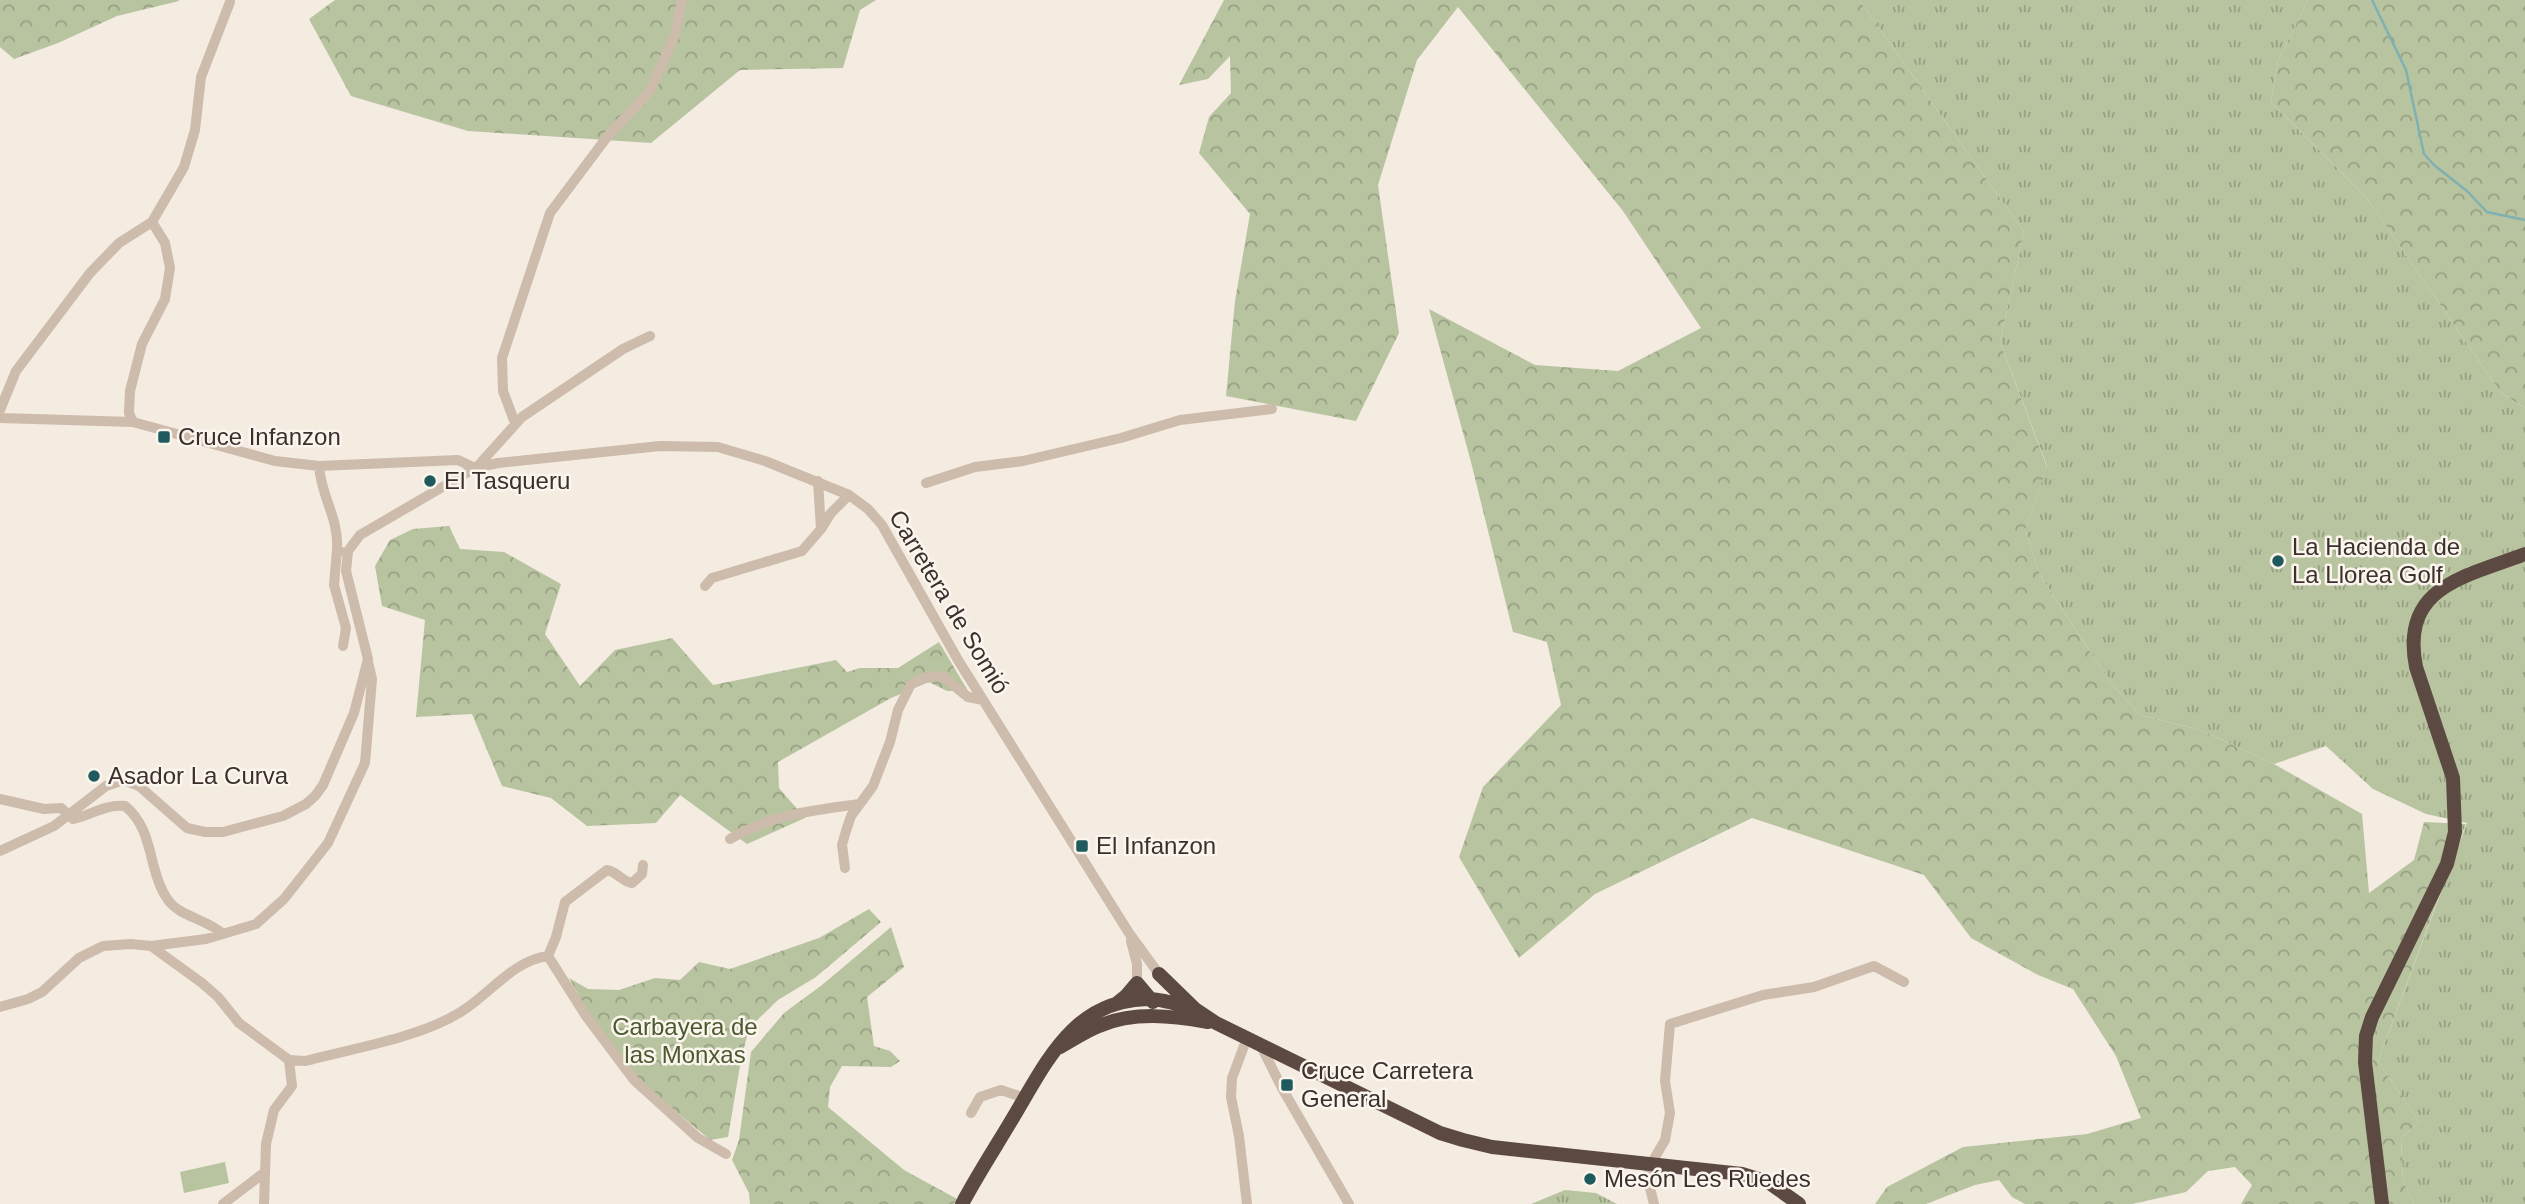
<svg xmlns="http://www.w3.org/2000/svg" width="2525" height="1204" font-family="Arial,sans-serif">
<defs>
<pattern id="grass-tufts" width="24" height="20" patternUnits="userSpaceOnUse" patternTransform="scale(1.75)"><rect width="24" height="20" fill="#b8c4a0"/><path d="M3 7l-1-3M5 7V3M7 7l1-3M15 17l-1-3M17 17v-4M19 17l1-3" fill="none" stroke="#97a083"/></pattern>
<pattern id="forest-crowns" width="20" height="18" patternUnits="userSpaceOnUse" patternTransform="scale(1.75)"><rect width="20" height="18" fill="#b8c4a0"/><path d="M2 6a3 3 0 1 1 6 0M12 15a3 3 0 1 1 6 0" fill="none" stroke="#97a083"/></pattern>
</defs>
<rect width="100%" height="100%" fill="#f4ebe1"/>
<path fill="url(#grass-tufts)" d="M1859,0H2308L2278,61L2271,102L2366,197L2501,393L2525,408V1204H2414L2403,1181L2401,1138L2419,1122L2378,1061L2467,823L2426,814L2373,789L2326,746L2274,764L2201,730L2140,715L2110,682L2041,577L2025,530L2047,466L2000,342L2024,232Z
M1565,1190L1596,1193L1617,1204H1531Z"/>
<path fill="url(#forest-crowns)" d="M0,0H178L179,1L117,16L58,43L14,59L0,47Z
M335,0H876L860,10L843,68L740,70L651,143L468,131L351,96L309,19Z
M1224,0H1859L2024,232L2000,342L2047,467L2025,530L2041,577L2110,682L2140,715L2201,730L2274,764L2362,814L2369,893L2414,860L2424,822L2466,824L2378,1061L2419,1122L2401,1138L2403,1181L2414,1204H2241L2252,1185L2235,1167L2208,1171L2186,1192L2132,1204H2025L2012,1197L1999,1180L1975,1185L1926,1204H1875L1887,1187L1963,1147L2087,1134L2141,1118L2116,1056L2073,989L2038,975L1971,938L1924,875L1752,818L1595,894L1519,958L1459,857L1483,787L1561,705L1547,642L1513,632L1471,462L1429,309L1535,365L1618,371L1701,328L1623,211L1458,7L1417,60L1378,185L1399,333L1356,421L1226,396L1235,301L1250,214L1199,153L1209,117L1231,93L1230,56L1208,79L1179,85Z
M2308,0H2525V408L2501,393L2366,197L2271,102L2278,61Z
M449,526L460,549L504,552L561,584L545,634L580,686L615,650L672,638L713,685L836,660L847,672L860,668H898L939,642L968,691H947L929,682L891,698L778,762L779,788L805,818L747,844L680,795L656,823L587,826L551,798L502,786L472,714L416,717L425,620L382,606L375,566L390,540L413,529Z
M869,909L881,922L816,977L778,1000L749,1028L741,1060L728,1137L710,1140L635,1077L589,1014L569,978L588,989L619,990L655,978L680,980L699,962L730,969L819,938Z
M891,927L904,967L867,997L874,1046L890,1051L900,1061L891,1067L842,1066L830,1087L828,1107L904,1170L957,1199L954,1204H750L749,1193L732,1160L739,1140L751,1052L784,1013L822,985Z"/>
<path fill="#b8c4a0" d="M225,1162L229,1183L184,1193L180,1172Z"/>
<g fill="none" stroke-linecap="round" stroke-linejoin="round">
<path stroke="#7fb0b2" stroke-width="2.5" d="M2372,0L2406,70L2424,154L2434,165L2467,191L2487,212L2525,220"/>
<path stroke="#cdbbac" stroke-width="10" d="M0,410L16,371L90,273L119,243L152,222
M0,418L133,422L275,461L319,466L458,460L475,468
M133,422L129,413L130,391L142,344L165,299L170,268L165,243L152,222L184,167L195,130L201,77L230,2
M515,423L503,391L502,358L550,213L607,137L650,91L675,35L682,0
M319,466C321,497 339,517 337,550L340,551
M476,468L522,417L623,349L650,336
M926,483L975,467L1023,461L1121,438L1180,420L1272,409
M821,529L831,513L849,495
M337,550L334,585L346,628L343,646
M705,586L712,578L802,551L821,529L818,481
M0,799L44,809L61,808L73,819C92,815 105,804 125,806C155,830 147,870 168,900C180,917 207,919 223,934
M730,839C772,814 811,811 859,804
M0,851L54,826L106,786L124,780L139,786L187,828L205,832H223L283,816L306,804L315,796L323,785L354,713L368,659L346,571L348,551L360,535L475,468L498,463L660,446L718,447L765,461L849,495L868,509L882,525L958,660L1129,933L1159,974
M845,868L842,845L846,831L851,816L873,786L890,742L898,710L911,684L923,678L942,676L968,697L983,700
M1131,941L1137,964V983
M151,946L202,983L218,997L239,1023L289,1060L292,1086L274,1110L266,1144L264,1204
M548,956L556,937L565,902L607,870C618,872 621,881 632,883L642,874L643,865
M0,1007L28,999L42,992L79,958L103,946L131,944L151,946L206,939L256,924L284,899L328,843L365,763L372,679L368,662
M1247,1038L1232,1078L1231,1097L1239,1136L1247,1204
M1261,1046L1282,1088L1349,1204
M289,1060L305,1061C351,1049 418,1038 459,1013C488,996 513,960 548,956L586,1016L634,1080L698,1138L726,1154
M971,1113L980,1097L1001,1090L1025,1098
M223,1204L265,1172
M1654,1204L1647,1176L1651,1164L1665,1140L1670,1113L1665,1081L1670,1024L1763,995L1814,987L1874,966L1904,982"/>
<path stroke="#5c4a42" stroke-width="14" d="M1159,974L1195,1009L1216,1023L1440,1133L1463,1140L1492,1147L1742,1174L1768,1182L1799,1204
M1116,1004L1126,996L1137,983L1153,1002
M1060,1047C1073,1040 1086,1031 1099,1026C1134,1011 1173,1016 1208,1022
M962,1204C979,1172 999,1142 1017,1111C1049,1057 1076,1000 1148,999C1162,999 1177,1004 1190,1008
M2382,1204L2365,1062L2366,1036L2372,1017L2447,864L2455,832L2453,778L2416,667C2400,586 2465,577 2525,554"/>
</g>
<g fill="#1f5a5e" stroke="#fbf5ee" stroke-width="2.5">
<rect x="157" y="430" width="14" height="14" rx="3.5"/>
<circle cx="430" cy="481" r="7"/>
<circle cx="2278" cy="561" r="7"/>
<circle cx="94" cy="776" r="7"/>
<rect x="1075" y="839" width="14" height="14" rx="3.5"/>
<rect x="1280" y="1078" width="14" height="14" rx="3.5"/>
<circle cx="1590" cy="1179" r="7"/>
</g>
<g text-anchor="middle" stroke-width="5" stroke-linejoin="round" paint-order="stroke">
<g font-size="24" fill="#3b302b" stroke="#fbf5ee" text-anchor="start">
<text x="178" y="445">Cruce Infanzon</text>
<text x="444" y="489">El Tasqueru</text>
<text x="2292" y="555">La Hacienda de<tspan x="2292" dy="28">La Llorea Golf</tspan></text>
<text x="108" y="784">Asador La Curva</text>
<text x="1096" y="854">El Infanzon</text>
<text x="1301" y="1079">Cruce Carretera<tspan x="1301" dy="28">General</tspan></text>
<text x="1604" y="1187">Mesón Les Ruedes</text>
</g>
<g font-size="24" fill="#3b302b" stroke="#fbf5ee">
<text transform="translate(949 602) rotate(59)" y="8">Carretera de Somió</text>
</g>
<g font-size="24" fill="#4a5a2e" stroke="#fbf5ee">
<text x="685" y="1035">Carbayera de<tspan x="685" dy="28">las Monxas</tspan></text>
</g>
</g>
</svg>
